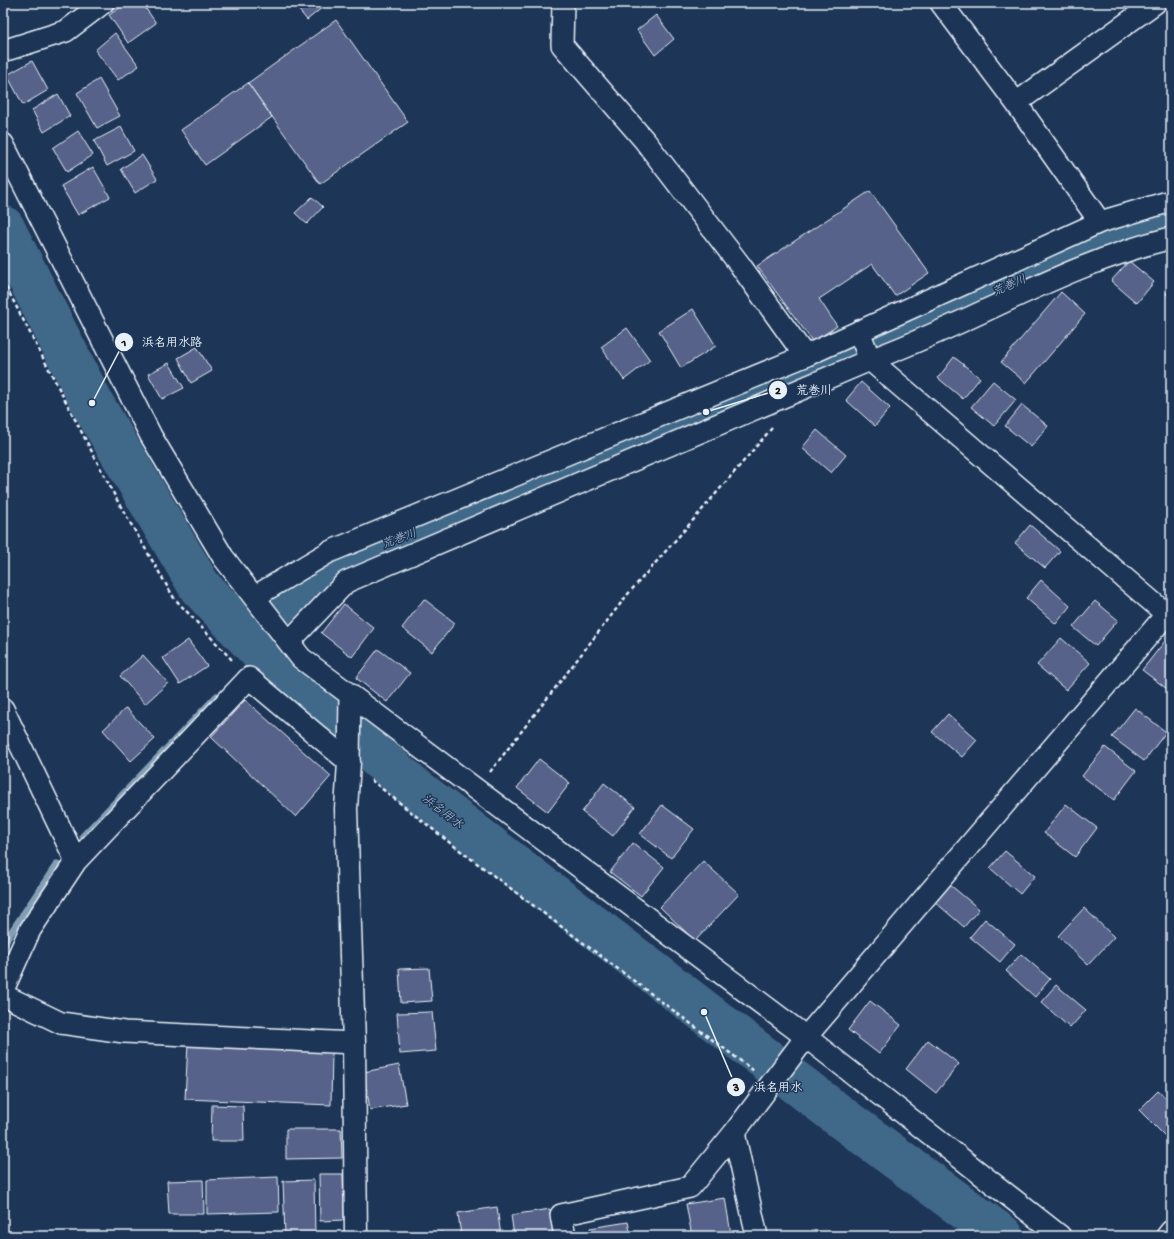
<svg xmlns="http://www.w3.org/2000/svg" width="1174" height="1239" font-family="'Gochi Hand','Klee One',sans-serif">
<rect width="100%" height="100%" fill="#1d3557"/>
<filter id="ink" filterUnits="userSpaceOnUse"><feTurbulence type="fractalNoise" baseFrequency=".025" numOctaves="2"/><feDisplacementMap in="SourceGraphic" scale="8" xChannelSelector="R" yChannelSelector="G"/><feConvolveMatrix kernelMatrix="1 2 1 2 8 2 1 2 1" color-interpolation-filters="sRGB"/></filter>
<g filter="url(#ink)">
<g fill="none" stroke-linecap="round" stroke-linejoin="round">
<path stroke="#849fb5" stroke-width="7" d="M241,674L263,654
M83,836L217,696
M3,948L6,940L57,864"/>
<path stroke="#416889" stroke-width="43" d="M3,227L92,403L200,587L263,654L301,691L414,788L846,1121L1002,1236
M278,605L333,563L487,506L706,412L889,337L1064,261L1171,218"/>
</g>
<path fill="#57628a" stroke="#e8f1f8" d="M127,3H142L156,23L128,43L109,15Z
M293,3H328L307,20Z
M656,15L674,39L655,55L637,30Z
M336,20L408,122L320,184L248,83Z
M115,33L139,66L118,80L95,50Z
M32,61L48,90L23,105L7,75Z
M99,79L120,116L97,128L77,93Z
M248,83L272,117L205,165L181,130Z
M58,94L70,116L44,132L32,110Z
M121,127L134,151L107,166L94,141Z
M78,131L93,155L67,172L53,148Z
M142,155L157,179L135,193L121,169Z
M93,167L110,197L78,215L61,186Z
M870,191L929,273L895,296L872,264L819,299L837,326L813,342L757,266Z
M312,197L323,207L307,224L295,213Z
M1129,261L1154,282L1137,303L1111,281Z
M1171,287V298L1166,294Z
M1061,292L1085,314L1026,383L1001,362Z
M693,309L716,346L681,368L659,331Z
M627,328L650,360L624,380L601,347Z
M197,347L212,371L191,383L178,358Z
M954,357L980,378L963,399L938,378Z
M169,363L184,388L162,399L148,374Z
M993,381L1016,400L994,426L971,407Z
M861,382L890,408L875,426L846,400Z
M1022,405L1048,426L1031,447L1005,426Z
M817,430L846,455L831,473L802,448Z
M1030,525L1060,551L1045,568L1015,543Z
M1041,580L1070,606L1056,624L1026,598Z
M424,599L455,623L432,652L402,628Z
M1095,601L1118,620L1096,646L1073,627Z
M344,604L374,628L352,657L321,633Z
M1061,638L1090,663L1066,690L1037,665Z
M188,640L207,666L180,684L163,658Z
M1165,641L1171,646V692L1142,670Z
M378,649L410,673L387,702L356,678Z
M143,655L168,683L145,704L120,676Z
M245,700L331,776L296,817L211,737Z
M126,708L155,739L131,761L103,730Z
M1135,708L1166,732L1144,761L1112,737Z
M948,714L977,740L962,757L932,732Z
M1105,747L1136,771L1114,800L1082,776Z
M539,759L570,783L548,812L517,788Z
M604,783L635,807L613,836L582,812Z
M1066,804L1097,828L1075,857L1044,833Z
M662,805L694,829L671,858L640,834Z
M633,843L664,867L641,896L610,872Z
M1005,851L1035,876L1020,894L990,868Z
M703,861L739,894L695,941L660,907Z
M949,884L979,909L964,927L934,901Z
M1084,908L1114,937L1088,965L1058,936Z
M985,919L1015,944L1000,962L970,937Z
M1021,954L1050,979L1035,997L1006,971Z
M429,968L432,1001L401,1003L399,969Z
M1056,985L1086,1010L1070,1028L1041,1002Z
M870,1001L901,1025L879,1054L848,1030Z
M432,1012L436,1051L400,1054L397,1013Z
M928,1040L959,1064L936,1093L906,1069Z
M188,1044L332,1052L331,1105L185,1099Z
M399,1065L406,1104L370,1110L364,1072Z
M1158,1091L1171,1103V1142L1139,1110Z
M212,1105L243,1106L244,1141H211Z
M286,1129H341L342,1158L286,1159Z
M319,1174H343L344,1220L320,1221Z
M278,1177L279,1212L207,1214V1180Z
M203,1180L204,1214H169L167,1181Z
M314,1180L315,1236H285L283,1181Z
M725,1198L731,1234L692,1236L686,1204Z
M497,1207L501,1236H461L458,1213Z
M550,1209L554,1236H514L511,1215Z
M628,1222L631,1236H591L590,1228Z
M442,1232V1236H416Z"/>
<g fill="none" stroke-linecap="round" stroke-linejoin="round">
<defs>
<path id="minor" d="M563,3L562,45L645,141L740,265L805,356
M941,3L1016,103L1100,222
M3,51L66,31L103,3
M1016,103L1155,3
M3,144L151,436L223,557L301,658L806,1037L1060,1236
M859,331L870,360L1171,618
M254,597L329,552L805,356L1100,222L1171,201
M289,642L346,582L870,360C972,323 1065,264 1171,238
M3,709L76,861
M349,762L350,695
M3,990L30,930L76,861L249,678L349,762
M3,995L61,1023L124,1032L354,1043
M734,1133L757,1236
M565,1236L561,1215L690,1187L734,1133L806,1037L1171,609
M1167,1236L1171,1231"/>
<path id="tertiary" d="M349,762L346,809L354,1043L356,1236"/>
</defs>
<use href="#minor" stroke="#e8f1f8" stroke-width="24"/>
<use href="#tertiary" stroke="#e8f1f8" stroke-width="25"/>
<path stroke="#e8f1f8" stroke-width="2.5" stroke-dasharray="4 3" stroke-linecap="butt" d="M3,281L117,500L174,598L233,661
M490,772L628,594L695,518L772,428
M371,780L450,843L754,1071"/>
<use href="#minor" stroke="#1d3557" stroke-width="21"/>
<use href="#tertiary" stroke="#1d3557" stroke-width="22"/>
</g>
</g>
<g text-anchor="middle" stroke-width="3" stroke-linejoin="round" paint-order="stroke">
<g font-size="12" font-style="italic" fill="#aec1d1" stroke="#1d3557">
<text transform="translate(1009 285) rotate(-24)" y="4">荒巻川</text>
<text transform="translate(399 538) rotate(-20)" y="4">荒巻川</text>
<text transform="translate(443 811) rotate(38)" y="4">浜名用水</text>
</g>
</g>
<path fill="none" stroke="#e8f1f8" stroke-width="1.5" d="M92 403L124 342M706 412L778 390M704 1012L736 1087"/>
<g fill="#e8f1f8" stroke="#1d3557" stroke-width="1.5">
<circle cx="92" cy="403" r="4"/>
<circle cx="706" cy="412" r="4"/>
<circle cx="704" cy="1012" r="4"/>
<circle cx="124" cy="342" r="10"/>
<circle cx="778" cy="390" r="10"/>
<circle cx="736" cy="1087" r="10"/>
</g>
<g font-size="12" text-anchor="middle" font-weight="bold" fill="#111">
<text x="124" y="346">1</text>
<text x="778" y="394">2</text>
<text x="736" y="1091">3</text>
</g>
<g font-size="12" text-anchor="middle" font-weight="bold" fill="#e8f1f8" stroke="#1d3557" stroke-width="3" stroke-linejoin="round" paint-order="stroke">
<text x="172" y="346">浜名用水路</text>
<text x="814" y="394">荒巻川</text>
<text x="778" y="1091">浜名用水</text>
</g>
<rect width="1174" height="1239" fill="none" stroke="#1d3557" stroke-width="16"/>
<rect x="8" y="8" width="1158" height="1223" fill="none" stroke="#e8f1f8" stroke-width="1.5" filter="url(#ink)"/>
</svg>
